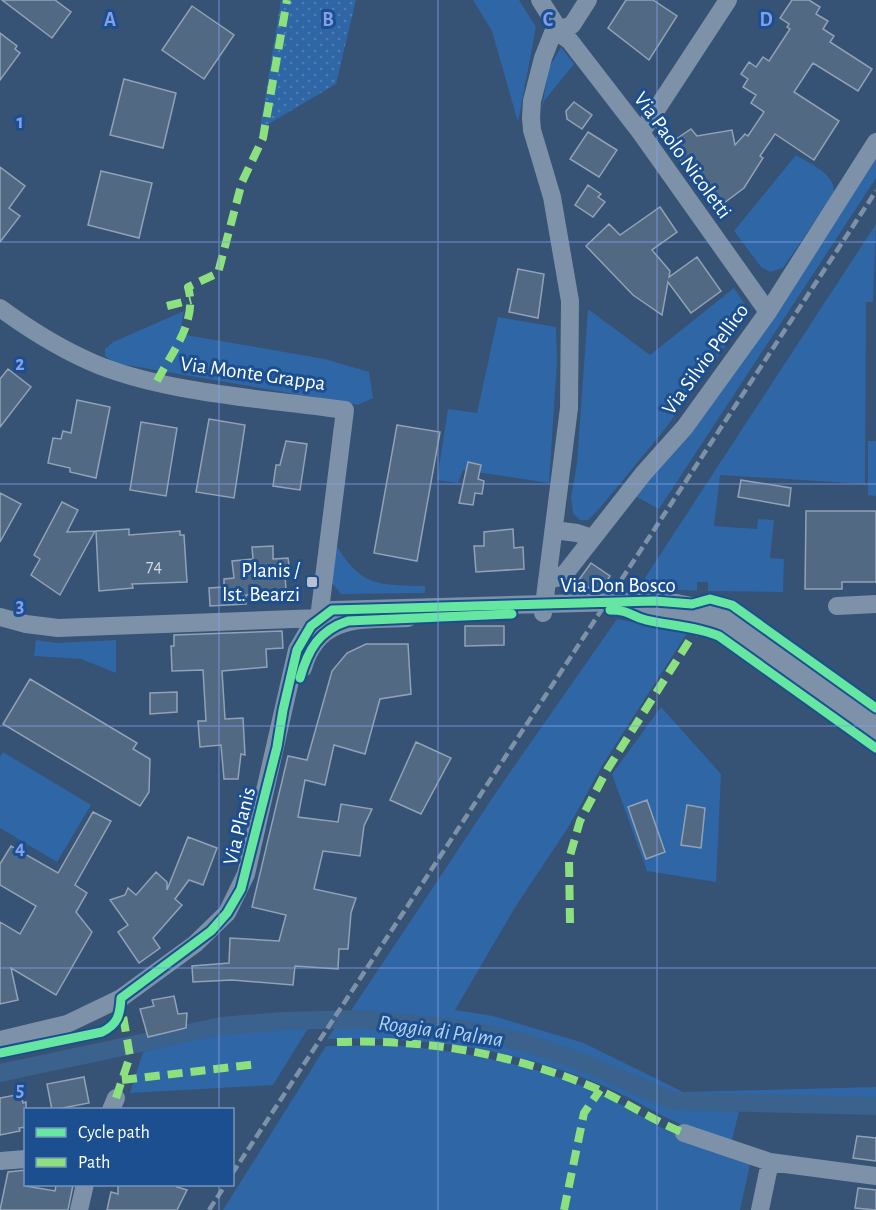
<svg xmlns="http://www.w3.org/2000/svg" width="876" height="1210" font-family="'Alegreya Sans',sans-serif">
<defs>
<pattern id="park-dots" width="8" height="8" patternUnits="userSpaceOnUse" patternTransform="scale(1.5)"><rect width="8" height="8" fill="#2f66a5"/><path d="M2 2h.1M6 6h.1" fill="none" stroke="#4e7db2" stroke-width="1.8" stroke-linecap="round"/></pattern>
</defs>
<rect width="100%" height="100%" fill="#365274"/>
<path fill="#2f66a5" d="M473,0H519L536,27L518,122L492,31Z
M561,47L574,64L544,101L541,112L549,68Z
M876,153V178L659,509L633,495Z
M796,155C810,164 835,173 834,193L783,268L770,272L761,267L734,231Z
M876,224L873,302H866L865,484L720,475L714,526L757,529L758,519L774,520L770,558L784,559L783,592L708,591V582H697V591L639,587Z
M734,288L750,312L665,429L599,509L588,520H580L573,513L571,498L577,463L588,309L650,355Z
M184,311L180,334L325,359L369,372L373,398L358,405L115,363L105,356V349L113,342Z
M498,317L556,327L557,361L549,483L463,470L458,483L437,480L448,409L477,413Z
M868,441H876V496L868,495Z
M336,545C362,587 378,585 425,586V593L341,594L331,582Z
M617,619L687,633L602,766L569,826L514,909L455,1010L493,1016L584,1043L683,1092L876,1087V1101L677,1098L547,1043L462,1023L343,1016L350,1012L499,788Z
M36,640L56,643L116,640V673L81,659L34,656Z
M661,707L721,774L716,882L647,871L612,774Z
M3,752L91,805L57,862L0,828V757Z
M363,1026L435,1030L528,1049L602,1075L673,1107H740L732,1140C716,1136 699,1133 684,1126C653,1112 625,1094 594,1082C503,1046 423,1037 327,1039L335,1028Z
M309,1027L273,1085L130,1093L143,1052L221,1033Z
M390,1045C456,1050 521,1062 583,1086C612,1097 637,1115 664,1129C691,1142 723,1150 751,1160L740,1210H223L326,1046Z"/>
<path fill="url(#park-dots)" d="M281,0H356L336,84L260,129Z"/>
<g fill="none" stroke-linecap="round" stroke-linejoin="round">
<path stroke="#3b618d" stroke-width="18" d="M0,1073L221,1026L282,1021L363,1019L464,1029L523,1042L582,1062L673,1101L876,1106"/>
</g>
<path fill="#526984" stroke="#92a2b6" stroke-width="1.5" d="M2,0H55L71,12L52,38Z
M626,0H653L677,16L649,60L608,28Z
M792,0H809L820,7L816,14L828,21L823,29L834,36L830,42L872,69L858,91L813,63L794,92L839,121L814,160L775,134L760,156L763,158L744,188L716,209L669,144L691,129L697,136L732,130L735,145L745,134L748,136L764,112L751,103L756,95L743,87L748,79L741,74L749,62L756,67L763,57L769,61L790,29L787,27L789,24L780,18Z
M192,6L234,35L204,79L162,50Z
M0,33L17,46L15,49L20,53L0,80Z
M124,79L176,93L163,148L110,135Z
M574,102L592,115L582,129L567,119L566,111Z
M588,132L617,150L599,177L570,159Z
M0,167L25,186L9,208L20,216L0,242Z
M101,171L152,183L139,238L88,225Z
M588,185L601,194L598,197L605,202L593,217L575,205Z
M660,207L677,232L652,250L670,271L669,277L697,257L721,291L691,313L668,282L662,315L633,295L586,246L609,224L620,235Z
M518,269L544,274L538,318L509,312Z
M8,369L31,387L0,427V379Z
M77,400L110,407L96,478L70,472V468L48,463L53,438L61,439L63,431L71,433Z
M209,419L245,425L234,498L196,492Z
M141,422L177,428L166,496L130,490Z
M397,425L440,432L417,561L374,553Z
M286,441L307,444L300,490L273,486L276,465H280Z
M468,462L481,465L478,479L484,481L482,494L475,493L473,505L459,503Z
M741,480L791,488L789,506L738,497Z
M0,493L21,504L0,542Z
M62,502L78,510L67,532L95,531L60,595L31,575L40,559L34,555Z
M806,511H876V582H842V589H805Z
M129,529V535L180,531V535H184L187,582L132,584L133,588L99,591L96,531Z
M513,529L514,548L523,547L524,569L476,572L474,546H484V532Z
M273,546V559L288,558L290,573L285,574L286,590L272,591V594L246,595V604L210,606L209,588L224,587V579L234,578L232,561L253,559L252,547Z
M591,563L610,576L601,591H594L578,581Z
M465,626H504V645L465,646Z
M282,631L283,648L266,649L267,667L222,671L225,719L243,718L245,755L241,754L238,779H224L221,745L200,747L198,721H206L203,670L172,671L171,646H174V635Z
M366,644H408L411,694L380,699L365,754L334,745L325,785L305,780L298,817L338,822L341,804L372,809L364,826L360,856L323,851L314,889L356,898L351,913L348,949H339L338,969L295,966L293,985L232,980L193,982L192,966L229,963L230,938L279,941L286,915L252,907L288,756L307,760L332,671L347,653Z
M30,679L137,743L133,749L150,759L149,792L140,806L3,724Z
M177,692V712L150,714V693Z
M416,742L451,758L421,814L390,800Z
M647,800L665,852L646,859L628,807Z
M687,805L705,808L701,848L681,845Z
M93,812L111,821L75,885L87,893L76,912L92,932L56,995L11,968L18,1000L0,1004V922L20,934L36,906L0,885V864L11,846L58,873Z
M188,837L217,848L203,885L189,880L175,899L182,905L153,938L160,948L139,963L118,932L128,925L110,900L125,895L128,888L136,895L156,872L167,882V890Z
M174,996L178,1014L187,1013L186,1028L148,1037L140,1009L154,1006L152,1000Z
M84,1077L89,1103L52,1110L47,1084Z
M21,1094L23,1103L26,1102V1127L19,1128L20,1131L0,1135V1098Z
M857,1136L876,1138V1161L853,1158Z
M26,1170V1186L55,1191L56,1185H73L68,1210H0L8,1172Z
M118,1185H177V1187L187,1190L177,1210H107L111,1192L118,1194Z
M858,1188L876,1190V1210L855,1208Z"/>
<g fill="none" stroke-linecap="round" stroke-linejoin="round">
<path stroke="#7d92a8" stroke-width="18" d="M540,0L556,25L543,58L532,101L531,118L532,130L552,197L570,301L569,408L543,613
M556,31L570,41L641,133L768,312
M556,31L572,25L588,0
M641,133L728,0
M0,308C30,330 64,351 98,365C171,394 267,399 345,410L319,618
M554,530L577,533L592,538
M547,580L561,577L567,571L643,474L685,427L768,312L876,142
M837,606L876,604
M645,611C737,618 802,686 876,734
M0,617L26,624L58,628L319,618
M303,668C318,614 362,620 408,618
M0,1040L67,1024L121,998L195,944L227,913L246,874L297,650L311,626L332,610L655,601C742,604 807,673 876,718
M111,1110L116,1098
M684,1133L770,1162
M0,1161L26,1159
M79,1210L85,1184
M760,1210L770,1162L876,1176"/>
<path stroke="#7e92a7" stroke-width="4.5" stroke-dasharray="10 4.5" stroke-linecap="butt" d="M232,1174L876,191
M209,1210L226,1184"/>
<path stroke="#8de07e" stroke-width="8" stroke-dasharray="15 8" stroke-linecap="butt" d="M167,306L191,300
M157,381C172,352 198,321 188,287L218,273L242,182L263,138L287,0
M570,923L569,859L580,821L607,770L698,627
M337,1042C423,1039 504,1052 585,1084C619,1097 649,1119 684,1133
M122,1080L258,1064
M116,1098L130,1056L122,1010
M564,1210L584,1113L600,1090"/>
<defs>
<path id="cycleway" d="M610,610C630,610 630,616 646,620C671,626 695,626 719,636L876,748
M300,678C308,650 319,630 348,621L512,614
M0,1053L102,1032C118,1024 120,1015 121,998L211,931L227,913L241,889L277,747L283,710L297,650L311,626L332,610L655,601L692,604L710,599L732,605L876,708"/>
</defs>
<use href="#cycleway" stroke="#1b4f8f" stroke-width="13"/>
<use href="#cycleway" stroke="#66e7a1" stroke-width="9"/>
</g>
<path fill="none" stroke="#839eea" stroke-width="1.5" stroke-opacity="0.55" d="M219,0V1110M438,0V1210M657,0V1210M0,242H876M0,484H876M0,726H876M0,968H876M219,1184V1210"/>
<rect fill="#b9c2ce" stroke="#1b4f8f" stroke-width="2" x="306" y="576" width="12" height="12" rx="3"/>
<g text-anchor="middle" stroke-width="6" stroke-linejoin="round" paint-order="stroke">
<g font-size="18" fill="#d4dae0">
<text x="154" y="572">74</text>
</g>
<g font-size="21" fill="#fff" stroke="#1b4f8f">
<text transform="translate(683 155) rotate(54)" y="7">Via Paolo Nicoletti</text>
<text transform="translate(705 359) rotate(-54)" y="7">Via Silvio Pellico</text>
<text transform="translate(253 373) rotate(8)" y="7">Via Monte Grappa</text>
<text x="618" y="592">Via Don Bosco</text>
<text transform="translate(239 826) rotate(-76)" y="7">Via Planis</text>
</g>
<g font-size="21" fill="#fff" stroke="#1b4f8f" text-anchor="end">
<text x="300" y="577">Planis /<tspan x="300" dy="24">Ist. Bearzi</tspan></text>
</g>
<g font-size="22" font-style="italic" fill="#b5d3f5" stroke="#1b4f8f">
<text transform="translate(441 1030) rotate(8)" y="8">Roggia di Palma</text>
</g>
</g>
<g font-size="20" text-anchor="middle" font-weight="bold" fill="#839eea" stroke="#1b4f8f" stroke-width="6" stroke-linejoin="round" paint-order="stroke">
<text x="110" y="26">A</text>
<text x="328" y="26">B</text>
<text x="548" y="26">C</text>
<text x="766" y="26">D</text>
<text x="20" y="128">1</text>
<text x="20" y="370">2</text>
<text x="20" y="612">3</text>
<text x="20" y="854">4</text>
<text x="20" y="1096">5</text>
</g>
<rect x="24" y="1108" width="210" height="78" fill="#1b4f8f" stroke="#7695bc" stroke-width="1.5"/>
<rect x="36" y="1128" width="30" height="9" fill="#66e7a1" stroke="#7695bc" stroke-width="1.5"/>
<text x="78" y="1138" font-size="18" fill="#ffffff">Cycle path</text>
<rect x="36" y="1158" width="30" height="9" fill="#8de07e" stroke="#7695bc" stroke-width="1.5"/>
<text x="78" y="1168" font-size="18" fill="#ffffff">Path</text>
</svg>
